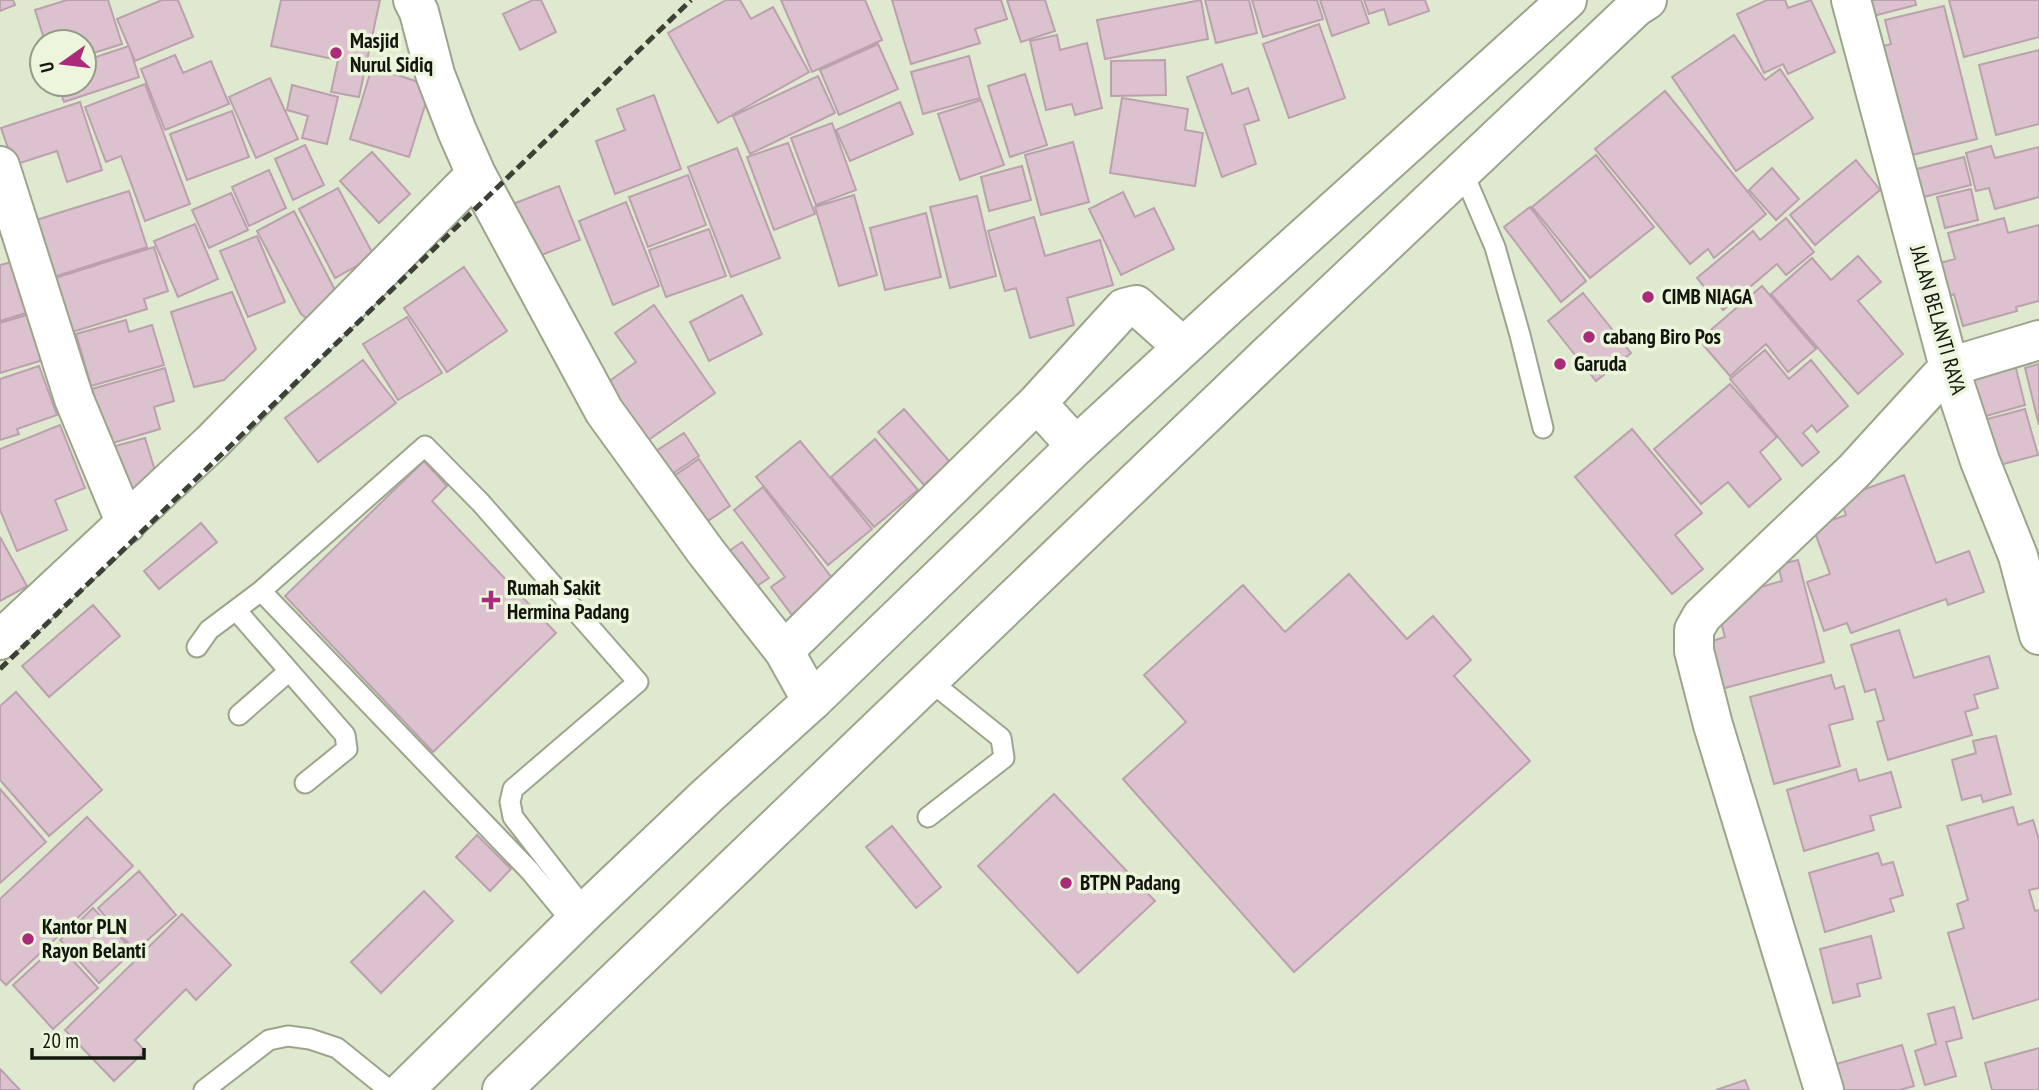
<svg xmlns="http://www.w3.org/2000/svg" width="2039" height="1090" font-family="'PT Sans Narrow',sans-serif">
<rect width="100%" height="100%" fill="#dfe9cf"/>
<path fill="#dcc1ce" stroke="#bba1ad" stroke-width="2" d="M0,0H13L15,5L0,11Z
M67,0H108L122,44L84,56V42H45L35,10Z
M162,0H178L193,37L135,61L117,19Z
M281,0H380L359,97L331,92L338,60L271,46Z
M533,0H541L556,32L520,50L503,14Z
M726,0H740L751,19L773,7L809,72L718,123L668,33Z
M781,0H865L882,40L812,72Z
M892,0H1001L1007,19L975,29L980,43L911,64Z
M1007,0H1045L1055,31L1021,42Z
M1201,0L1208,39L1105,59L1097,20Z
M1205,0H1249L1257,33L1216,43Z
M1252,0H1317L1323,19L1263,37Z
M1320,0H1361L1369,23L1332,36Z
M1364,0H1425L1429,11L1389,25L1384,9L1369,14Z
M1767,0H1785L1788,8L1811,0L1835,52L1788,74L1783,64L1764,73L1737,14Z
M1869,0H1915L1916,5L1873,16Z
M1949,0H2039V37L1964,57Z
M1944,6L1977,139L1908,156L1873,49L1891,44L1885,20Z
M1319,24L1345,98L1289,118L1263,44Z
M1057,35L1060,50L1087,43L1102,108L1075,115L1072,104L1046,110L1030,41Z
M1734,35L1765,80L1780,69L1813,118L1736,171L1672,77Z
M878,44L898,89L839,115L820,70Z
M129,46L139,77L64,102L58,84H84V61Z
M2039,50V124L1996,135L1979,65Z
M175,55L183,73L211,61L229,104L165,130L141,69Z
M969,56L980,98L923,114L911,72Z
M1165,60L1166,95L1111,96V61Z
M1222,64L1232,94L1248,88L1259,120L1244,125L1256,164L1222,177L1187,77Z
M372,67L431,86L409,157L350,139Z
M1025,74L1047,145L1010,157L988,86Z
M818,76L835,113L750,154L733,116Z
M270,78L298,139L256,158L229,97Z
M145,84L190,204L145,221L121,156L106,162L85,107Z
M292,85L338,97L327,144L302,138L308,116L287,110Z
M1665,91L1766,214L1714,258L1708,249L1690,264L1595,149Z
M654,95L681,169L615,194L596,141L625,130L617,109Z
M1122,98L1188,109L1185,130L1203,133L1195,186L1110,173Z
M981,100L1004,165L960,180L938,114Z
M80,102L102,170L67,182L57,151L14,165L1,128Z
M900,102L913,134L850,161L836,130Z
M232,111L249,157L187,180L170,134Z
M832,123L856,190L816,205L791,138Z
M1073,142L1089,202L1041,215L1025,155Z
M788,143L815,214L774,230L747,157Z
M305,145L324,185L293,200L275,159Z
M1991,146L1995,158L2039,147V197L1995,209L1989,188L1976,191L1966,153Z
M737,148L780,258L731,277L688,167Z
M372,152L410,194L379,223L340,181Z
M1596,155L1654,227L1590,278L1532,207Z
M1964,157L1971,185L1912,200L1905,172Z
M1856,160L1880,190L1815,245L1790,215Z
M1022,166L1031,200L989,211L981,177Z
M1772,168L1799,199L1776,220L1749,190Z
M269,170L286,208L249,226L232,187Z
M688,175L706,225L648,247L629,197Z
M559,186L580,240L526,261L505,207Z
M338,188L374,256L335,278L299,209Z
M1971,189L1978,220L1945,228L1937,197Z
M129,191L147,247L54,277L36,220Z
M1123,192L1135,217L1154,208L1174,249L1121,275L1089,209Z
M231,193L248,230L209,248L192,210Z
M854,195L877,275L839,286L815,207Z
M977,196L996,276L950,288L930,207Z
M626,202L659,286L613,305L579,221Z
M1530,207L1586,281L1561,302L1504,227Z
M294,211L337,294L314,324L301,314L257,231Z
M926,213L941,277L885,290L870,228Z
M1034,217L1045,256L1100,240L1113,285L1067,298L1074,325L1030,338L1016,288L1005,291L988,231Z
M1786,218L1814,252L1786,275L1777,264L1723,310L1697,278L1753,231L1760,240Z
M2004,218L2008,233L2039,225V301L2016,307L2017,311L1963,326L1954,294L1949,296L1940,263L1955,259L1948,233Z
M195,224L218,279L178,297L154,241Z
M709,229L726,276L666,297L649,250Z
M257,236L285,302L248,317L220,251Z
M154,247L168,291L144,299L147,309L69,333L52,279Z
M1858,256L1881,282L1858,301L1903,354L1858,394L1771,294L1812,258L1831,280Z
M15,261L29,312L0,321V265Z
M464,267L507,331L447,372L404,308Z
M1762,286L1816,349L1788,372L1766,344L1730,376L1699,340Z
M232,292L256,349L224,380L194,387L171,312Z
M1583,293L1631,353L1596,381L1548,321Z
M742,295L762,334L709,361L690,322Z
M654,305L715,393L637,448L597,390L636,362L615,333Z
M30,314L43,360L0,373V323Z
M407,317L442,373L398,400L363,344Z
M126,320L129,332L152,325L164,365L91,386L76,334Z
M1765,350L1789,379L1811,360L1848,406L1817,432L1812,425L1803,433L1819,452L1802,466L1730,379Z
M2013,356L2025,405L1979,418L1966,369Z
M363,360L396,403L318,462L285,418Z
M2039,364V425L2025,368Z
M39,366L57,415L17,429L19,434L0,440V379Z
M165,368L174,401L154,407L160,429L109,444L92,389Z
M1730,384L1777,437L1760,452L1781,479L1749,507L1728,482L1701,504L1654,449Z
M904,409L950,462L924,485L878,432Z
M2025,409L2038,455L1992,467L1980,421Z
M60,425L85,488L55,500L67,530L17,551L0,510V449Z
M1632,429L1702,513L1675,535L1703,569L1672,594L1575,477Z
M684,433L699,456L660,482L645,458Z
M145,438L160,487L127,497L112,447Z
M875,439L918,490L874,527L831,477Z
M800,441L872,529L828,565L756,477Z
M699,459L730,506L693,531L662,484Z
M424,461L447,486L432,501L556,633L433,752L285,596Z
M1904,475L1936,563L1969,551L1984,592L1948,605L1946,599L1851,633L1847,623L1824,631L1807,582L1830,574L1813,527L1846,515L1840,498Z
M763,487L835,582L792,615L771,587L785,577L734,510Z
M201,523L217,542L159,589L144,571Z
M0,537L27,586L0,601Z
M742,542L769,578L757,586L719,558Z
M1798,560L1824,662L1721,689L1709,642L1725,637L1719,615L1737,610L1732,595L1782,581L1778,565Z
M1349,574L1407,639L1433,616L1471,660L1454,676L1530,761L1294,972L1123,779L1186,722L1144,675L1243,585L1285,632Z
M93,605L120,636L49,697L22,666Z
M1899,630L1914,678L1989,656L1998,688L1974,695L1978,708L1965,712L1972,735L1888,760L1877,722L1884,720L1875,689L1865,692L1851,645Z
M1831,675L1835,689L1844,686L1853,719L1829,725L1840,766L1774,784L1750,697Z
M16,692L102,790L49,836L0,780V706Z
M1996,736L2011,794L1983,802L1981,795L1962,800L1952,760L1976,753L1973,741Z
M1856,769L1859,781L1891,772L1901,807L1870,816L1874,830L1804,851L1787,790Z
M0,789L46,842L0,883Z
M1054,794L1155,901L1078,973L978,866Z
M2013,807L2018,825L2033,820L2039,840V888L2029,890L2035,911L2039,910V999L1973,1019L1948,933L1964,928L1957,904L1968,900L1947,826Z
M87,817L133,866L6,985L0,979V899Z
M892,826L941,887L916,908L866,847Z
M477,835L511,869L490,891L456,857Z
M1878,853L1882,865L1893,862L1903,895L1890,899L1894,911L1825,932L1809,873Z
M139,871L176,915L135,951L98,908Z
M424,891L453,921L381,993L351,962Z
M93,908L133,951L99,983L60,940Z
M182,914L231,965L196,1000L186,989L135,1040L145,1051L114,1081L65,1030Z
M1871,936L1881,978L1857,984L1860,996L1833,1003L1820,949Z
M58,944L98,988L53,1029L13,985Z
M1954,1007L1962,1038L1946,1042L1956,1076L1925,1085L1915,1051L1936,1044L1928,1014Z
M1902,1045L1914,1086L1900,1090H1840L1833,1065Z
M2039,1048V1090H1992L1985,1063Z
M0,1069L20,1090H0Z
M1745,1080L1749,1090H1716Z"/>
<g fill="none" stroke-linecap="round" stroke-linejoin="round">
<defs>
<path id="service" d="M1462,170L1495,247L1520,335L1543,428
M236,610L345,735L347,749L305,783
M197,647L209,630L261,591
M239,715L289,671
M928,817L1004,758L1001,738L930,681
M574,924L530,871L261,591L425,446L481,503L638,682L513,789L510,802L513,817L586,911
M204,1090L269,1040L288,1036L310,1039L337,1048L389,1090"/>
<path id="minor" d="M413,0L419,12L435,74L457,131L476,174L604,411L706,552L784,651L812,701
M1851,0L1949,367L1980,461L2018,556L2039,635
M0,166L74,399L126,524
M1076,446L1037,403L1124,308L1136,305L1183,347
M0,640L211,443L476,174
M784,651L1037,403
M1824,1090L1713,725L1694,651V630L1702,616L1854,471L1949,367L2039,340"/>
<path id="primary" d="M404,1090L586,911L708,795L812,701L1076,446L1228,306L1567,0
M502,1090L1271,352L1636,7L1647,0"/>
</defs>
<use href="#service" stroke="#9ca58c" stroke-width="23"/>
<use href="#minor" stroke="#9ca58c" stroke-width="42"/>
<use href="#primary" stroke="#9ca58c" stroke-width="42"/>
<use href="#service" stroke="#fff" stroke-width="19"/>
<use href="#minor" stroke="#fff" stroke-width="38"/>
<use href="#primary" stroke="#fff" stroke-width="38"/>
<path stroke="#3d4135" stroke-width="5" stroke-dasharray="10 5" stroke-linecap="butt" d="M0,669L691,0"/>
</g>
<g fill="#ab2b7a" stroke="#ecf6dc" stroke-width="2.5">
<circle cx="336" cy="53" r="7"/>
<circle cx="1648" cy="297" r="7"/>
<circle cx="1589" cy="337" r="7"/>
<circle cx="1560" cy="364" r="7"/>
<path d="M487.5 589.5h7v7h7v7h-7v7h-7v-7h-7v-7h7z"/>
<circle cx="1066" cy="883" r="7"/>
<circle cx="28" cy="939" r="7"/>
</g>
<g text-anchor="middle" stroke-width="7" stroke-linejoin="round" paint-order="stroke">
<g font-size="21" font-weight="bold" fill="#13160d" stroke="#ecf6dc" text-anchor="start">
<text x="350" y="48">Masjid<tspan x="350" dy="24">Nurul Sidiq</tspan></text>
<text x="1662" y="304">CIMB NIAGA</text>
<text x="1603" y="344">cabang Biro Pos</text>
<text x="1574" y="371">Garuda</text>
<text x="507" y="595">Rumah Sakit<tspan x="507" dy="24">Hermina Padang</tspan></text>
<text x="1080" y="890">BTPN Padang</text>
<text x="42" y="934">Kantor PLN<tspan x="42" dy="24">Rayon Belanti</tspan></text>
</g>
<g font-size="21" fill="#13160d" stroke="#ecf6dc">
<text transform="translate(1938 320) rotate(74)" y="7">JALAN BELANTI RAYA</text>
</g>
</g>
<g transform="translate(63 63) rotate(256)"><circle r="33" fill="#ecf6dc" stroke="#959c89" stroke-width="2"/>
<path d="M0-5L12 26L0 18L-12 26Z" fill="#ab2b7a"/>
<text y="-10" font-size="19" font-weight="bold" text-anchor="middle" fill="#13160d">U</text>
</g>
<path d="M32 1048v10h112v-10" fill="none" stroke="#13160d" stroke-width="3.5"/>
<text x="42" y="1048" font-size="21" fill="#13160d" stroke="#ecf6dc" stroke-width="5" paint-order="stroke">20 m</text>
</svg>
